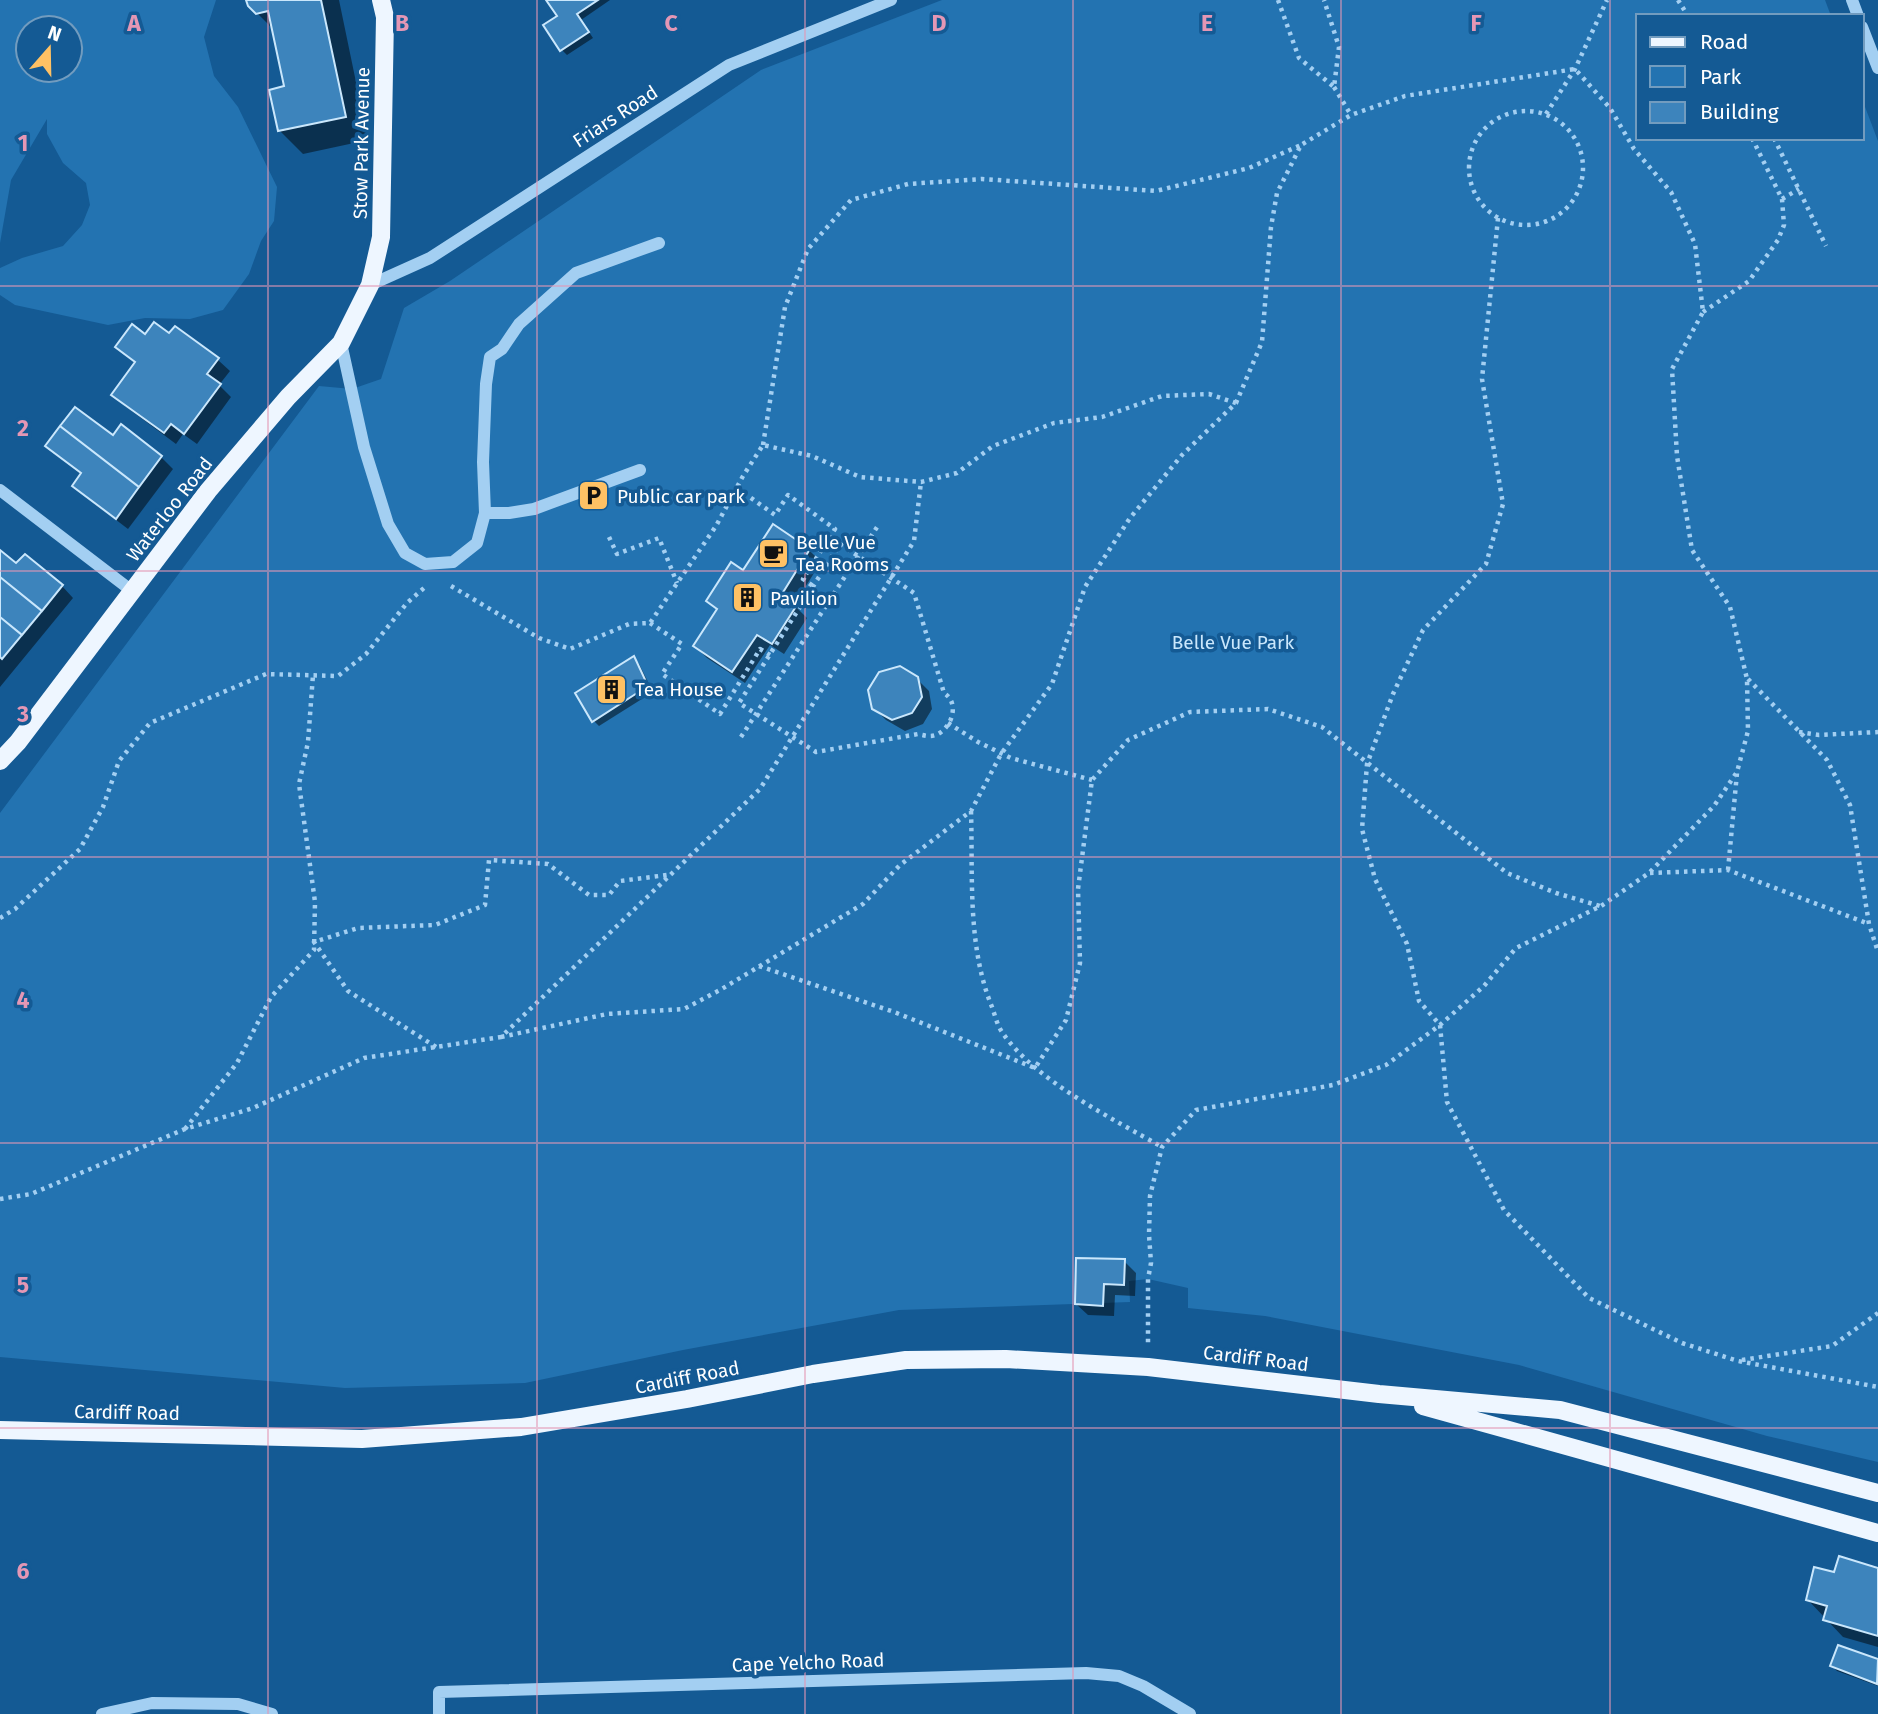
<svg xmlns="http://www.w3.org/2000/svg" width="1878" height="1714" font-family="'Fira Sans',sans-serif">
<rect width="100%" height="100%" fill="#145a94"/>
<path fill="#2373b1" fill-rule="evenodd" d="M0,0H216L204,37L214,76L238,107L277,187L274,221L261,241L249,274L223,310L190,319L145,318L108,325L15,305L0,295V268L22,258L63,246L82,225L90,205L86,183L63,163L47,134V119L11,180L0,243ZM28,28H70V70H28Z
M942,0H1825L1831,16H1638V138H1862V99L1878,141V1462L1767,1436L1519,1365L1265,1316L1188,1308V1288L1148,1279L1129,1281L1130,1302L899,1310L683,1350L525,1383L345,1388L0,1357V813L319,386L352,389L381,379L404,308L450,281L761,70Z"/>
<path fill="#0007" d="M248,0H339L368,140L303,154L279,130L286,88L274,30L249,5Z
M548,0H610L581,20L593,38L567,55L562,50L559,16Z
M175,328L218,360L230,371L219,385L231,397L197,444L183,434L176,444L125,406L113,394L136,364L117,347L146,336H169Z
M113,437L161,457L173,469L128,529L86,497L74,486L82,475L48,446Z
M774,526L809,550L821,562L794,605L807,618L784,654L770,645L745,683L707,658L695,646L718,610L709,601L744,573Z
M0,553L17,566L62,586L73,598L0,687Z
M633,658L639,664L653,692L599,726L594,721Z
M917,679L929,691L932,709L923,724L905,731L886,720L874,708Z
M1124,1261L1136,1273L1135,1296L1115,1295L1114,1316L1088,1315L1076,1304Z
M1878,1570V1647L1843,1637L1808,1600L1836,1574Z
M1839,1647L1878,1661V1686L1837,1671L1832,1666Z"/>
<path fill="#3d84bc" stroke="#cae7fc" stroke-width="2" d="M246,0H321L346,117L278,131L269,90L284,86L268,11L256,14L248,6Z
M546,0H598L577,14L589,32L560,51L543,25L557,16Z
M154,322L169,333L175,326L219,358L207,374L221,384L184,434L171,424L164,433L111,395L135,362L115,347L132,324L145,334Z
M75,407L113,435L121,424L162,456L139,487L60,426Z
M60,426L139,487L116,519L72,486L81,473L45,446Z
M773,524L810,549L782,594L797,605L772,644L757,635L732,672L693,646L717,609L706,601L731,562L743,570Z
M0,550L16,563L25,554L63,585L42,611L0,577Z
M0,577L42,611L22,635L0,617Z
M0,617L22,635L2,659L0,657Z
M634,656L648,686L592,722L575,693Z
M900,666L918,677L922,697L912,713L892,720L872,709L868,690L879,672Z
M1076,1258L1125,1259L1124,1285L1104,1284L1103,1306L1075,1304Z
M1839,1556L1878,1568V1636L1823,1620L1827,1606L1806,1600L1814,1567L1834,1572Z
M1838,1645L1878,1659L1877,1684L1830,1666Z"/>
<g fill="none" stroke-linecap="round" stroke-linejoin="round">
<path stroke="#a3cff2" stroke-width="4.5" stroke-dasharray="3.5 5" stroke-linecap="butt" d="M1278,0L1299,58L1334,87L1339,47L1324,0
M1678,0L1688,16
M1334,87L1351,115
M1469 168a57 57 0 1 1 114 0a57 57 0 1 1-114 0Z
M1546,114L1575,69L1607,0
M1752,138L1782,199L1799,189
M1774,138L1826,246
M1498,218L1482,379L1503,504L1486,564L1423,630L1393,694L1367,764L1362,829L1375,879L1407,944L1419,1001L1440,1025L1447,1102L1504,1210L1589,1298L1682,1343L1738,1361L1878,1387
M1703,312L1749,281L1778,240L1784,225L1782,199
M763,445L785,307L808,249L851,200L908,184L982,179L1156,191L1249,168L1301,145
M737,488L775,515L788,495L835,529L803,579L813,586
M609,537L617,554L659,538L677,583
M840,544L914,593L944,693C963,705 948,736 930,736C926,736 922,735 918,734L816,752L739,703Z
M451,586L539,638L570,649L629,624L650,623L716,526L743,476L763,445L812,456L860,477L921,482L957,473L993,446L1054,423L1102,417L1162,396L1209,394L1236,403
M650,623L682,644L662,674L720,714L760,649L770,655
M1748,679L1827,760L1850,805L1869,924L1878,952
M948,723L978,742L1011,758L1092,780
M1799,732L1819,735L1878,732
M741,737L879,524
M971,811C973,876 967,946 992,1007C995,1015 997,1025 1002,1032C1034,1080 1113,1119 1162,1147
M1728,870L1737,773
M1650,873L1728,870L1869,924
M0,918L15,909L80,849L103,807L119,761L150,723L266,674L338,676L366,654L407,603L424,588
M759,966L894,1012L1035,1068L1066,1020L1080,963L1078,889L1092,780L1128,740L1190,712L1268,709L1322,727L1507,873L1556,893L1600,906
M501,1037L607,1014L684,1009L720,990L863,904L900,865L971,811L1001,754L1052,684L1085,587L1130,518L1182,455L1236,403L1262,342L1271,227L1277,193L1301,145L1351,115L1405,96L1575,69L1610,108L1634,149L1671,192L1695,244L1703,312L1672,369L1677,456L1692,550L1730,607L1747,679L1748,731L1737,772L1714,806L1649,873L1601,906L1516,948L1484,986L1440,1025L1386,1065L1333,1085L1196,1110L1162,1147L1150,1196L1149,1235L1151,1263L1148,1279V1343
M436,1047L348,991L314,942L358,928L435,925L485,905L489,860L548,864L589,895H609L620,881L667,875
M185,1129L237,1063L271,997L314,950L315,902L299,784L308,742L313,675
M0,1199L31,1194L185,1129L253,1108L364,1058L501,1037L760,789L914,541L921,482
M1742,1360L1832,1346L1878,1313"/>
<path stroke="#a3cff2" stroke-width="12" d="M1852,0L1858,16
M1862,27L1878,68
M370,285L430,258L729,65L891,0
M341,343L364,447L388,524L405,553L425,564L453,562L477,543L485,513L483,462L486,384L490,357L502,349L519,324L576,273L659,243
M0,490L132,591
M485,513H509L534,509L640,470
M102,1714L152,1703L238,1704L272,1714
M439,1714V1692L1086,1673L1119,1676L1143,1686L1190,1714"/>
<path stroke="#eef6ff" stroke-width="18" d="M0,761L18,742L208,491L288,397L341,343L370,285L381,237L385,17L381,0
M1423,1406L1878,1533
M0,1430L362,1439L521,1427L687,1399L813,1374L906,1360L1006,1359L1148,1367L1379,1394L1560,1410L1878,1493"/>
</g>
<path fill="none" stroke="#e497b5" stroke-width="2" stroke-opacity="0.55" d="M268,0V1714M537,0V1714M805,0V1714M1073,0V1714M1341,0V1714M1610,0V1714M0,286H1878M0,571H1878M0,857H1878M0,1143H1878M0,1428H1878"/>
<defs>
<symbol id="parking-square" viewBox="-11 -11 22 22"><rect x="-9" y="-9" width="18" height="18" rx="4" fill="#ffc164" stroke="#145a94"/><path d="M-3.5-5.5H1a3.5 3.5 0 0 1 0 7H-1V5.5H-3.5ZM-1-3.4V-.6H.8a1.4 1.4 0 0 0 0-2.8Z" fill="#111"/></symbol>
<symbol id="cafe-square" viewBox="-11 -11 22 22"><rect x="-9" y="-9" width="18" height="18" rx="4" fill="#ffc164" stroke="#145a94"/><path d="M-5.5-4.5H6V0H3Q3 3.5 0 3.5H-2.5Q-5.5 3.5-5.5 0ZM3-3.2v2h1.7v-2ZM-6 4.5H4V6H-6Z" fill="#111"/></symbol>
<symbol id="building-square" viewBox="-11 -11 22 22"><rect x="-9" y="-9" width="18" height="18" rx="4" fill="#ffc164" stroke="#145a94"/><path d="M-4-6H4V6H1V3H-1V6H-4ZM-2.5-4.3h1.7v1.8h-1.7ZM.8-4.3h1.7v1.8H.8ZM-2.5-1h1.7V.8h-1.7ZM.8-1h1.7V.8H.8Z" fill="#111"/></symbol>
</defs>
<g fill-rule="evenodd">
<use href="#parking-square" x="576" y="478" width="35" height="35"/>
<use href="#cafe-square" x="756" y="536" width="35" height="35"/>
<use href="#building-square" x="730" y="580" width="35" height="35"/>
<use href="#building-square" x="594" y="672" width="35" height="35"/>
</g>
<g text-anchor="middle" stroke-width="7" stroke-linejoin="round" paint-order="stroke">
<g font-size="19" fill="#fff" stroke="#145a94">
<text transform="translate(615 116) rotate(-33)" y="7">Friars Road</text>
<text transform="translate(361 143) rotate(-89)" y="7">Stow Park Avenue</text>
<text transform="translate(169 509) rotate(-52)" y="7">Waterloo Road</text>
<text transform="translate(1256 1358) rotate(7)" y="7">Cardiff Road</text>
<text transform="translate(687 1377) rotate(-11)" y="7">Cardiff Road</text>
<text transform="translate(127 1412) rotate(1)" y="7">Cardiff Road</text>
<text transform="translate(808 1662) rotate(-2)" y="7">Cape Yelcho Road</text>
</g>
<g font-size="19" fill="#fff" stroke="#145a94" text-anchor="start">
<text x="617" y="503">Public car park</text>
<text x="796" y="549">Belle Vue<tspan x="796" dy="22">Tea Rooms</tspan></text>
<text x="770" y="605">Pavilion</text>
<text x="635" y="696">Tea House</text>
</g>
<g font-size="19" fill="#cae7fc" stroke="#145a94">
<text x="1233" y="649">Belle Vue Park</text>
</g>
</g>
<g font-size="23" text-anchor="middle" font-weight="bold" fill="#e497b5" stroke="#145a94" stroke-width="7" stroke-linejoin="round" paint-order="stroke">
<text x="134" y="31">A</text>
<text x="402" y="31">B</text>
<text x="671" y="31">C</text>
<text x="939" y="31">D</text>
<text x="1207" y="31">E</text>
<text x="1476" y="31">F</text>
<text x="23" y="151">1</text>
<text x="23" y="436">2</text>
<text x="23" y="722">3</text>
<text x="23" y="1008">4</text>
<text x="23" y="1293">5</text>
<text x="23" y="1579">6</text>
</g>
<rect x="1636" y="14" width="228" height="126" fill="#145a94" stroke="#729cbf" stroke-width="2"/>
<rect x="1650" y="37" width="35" height="10" fill="#eef6ff" stroke="#729cbf" stroke-width="2"/>
<text x="1700" y="49" font-size="21" fill="#ffffff">Road</text>
<rect x="1650" y="66" width="35" height="21" fill="#2373b1" stroke="#729cbf" stroke-width="2"/>
<text x="1700" y="84" font-size="21" fill="#ffffff">Park</text>
<rect x="1650" y="102" width="35" height="21" fill="#3d84bc" stroke="#729cbf" stroke-width="2"/>
<text x="1700" y="119" font-size="21" fill="#ffffff">Building</text>
<g transform="translate(49 49) rotate(20)"><circle r="33" fill="#145a94" stroke="#729cbf" stroke-width="2"/>
<path d="M0-5L12 26L0 18L-12 26Z" fill="#ffc164"/>
<text y="-10" font-size="19" font-weight="bold" text-anchor="middle" fill="#ffffff">N</text>
</g>
</svg>
